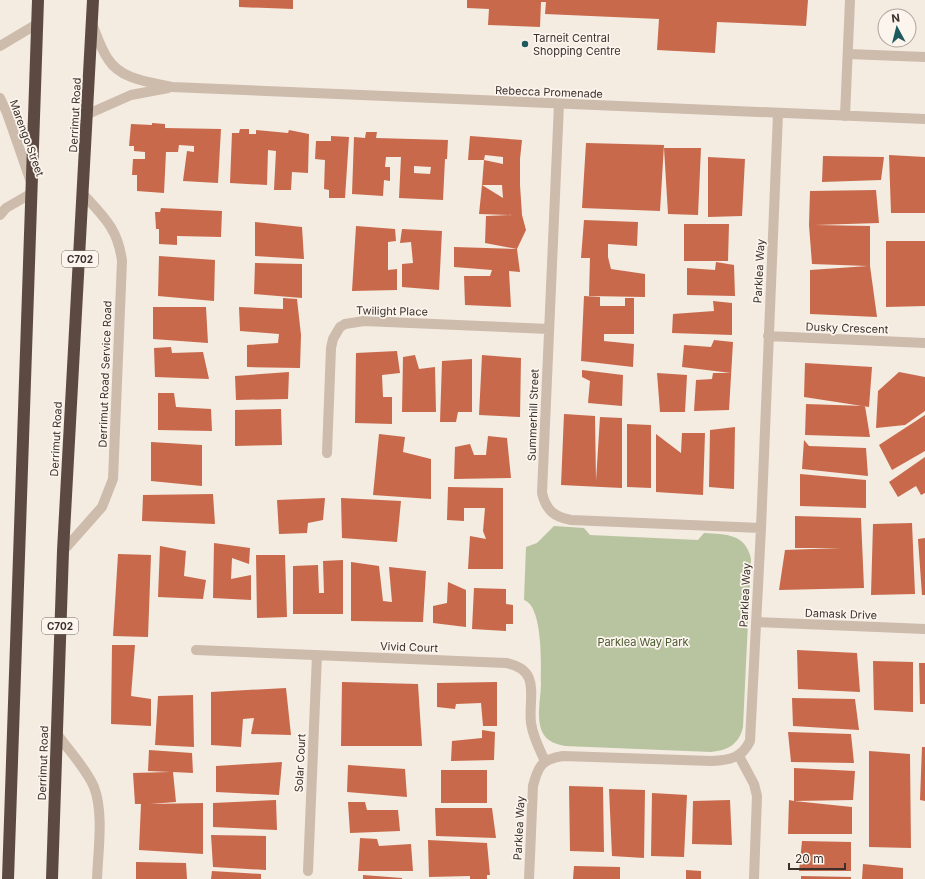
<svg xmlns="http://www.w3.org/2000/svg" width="925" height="879" font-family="Inter,sans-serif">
<rect width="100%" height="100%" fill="#f4ebe1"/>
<path fill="#b8c4a0" d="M554,526L584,528L590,535L698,540L704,533C726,534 746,534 751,559L743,727C739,744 729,750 711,752L565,746C556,744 549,742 544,735C535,721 541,699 541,683C541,665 543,606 524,600L526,547L537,543Z"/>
<path fill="#c8694b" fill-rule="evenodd" d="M239,0H293V9L239,7Z
M467,0H808L806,26L717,22L715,53L657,50L659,19L545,14L546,2H541L540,27L488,25L489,9L467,8Z
M152,123L165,124V128L221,129L218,183L183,181L187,151L194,152V146L179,145L178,152H166L164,193L137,191V175H132L133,159H145V152L134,151V146H129L131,124L152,125Z
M240,129H249V134H256V130L288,133L289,130L309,134L308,173L292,172L291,190H274L276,151L268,150L267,185L230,183L232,133H239Z
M366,132H377L376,138L448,140L447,159H445L443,200L399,198L401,157H386L385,167H390V181L384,180L383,196L352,194L354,137L365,138ZM414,166L431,167L430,174L414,173Z
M331,136L349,137L345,198H329V190L324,189L325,160L315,159L316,141H331Z
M470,136L522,140L520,159V185L522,215L526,230L517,249L520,272L509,271L511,307L465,305L464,276H490L492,270L454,267V247L517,249L485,243L486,216L513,215L479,214L482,185L503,198L502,185H482L484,160L503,164V157L485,155L484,160H468Z
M586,143L664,145L660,211L582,208Z
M664,148H701L698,215L668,214Z
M889,155L925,157V213H891Z
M823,156L884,157L881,180L822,182Z
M708,157L745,159L742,216L708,217Z
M876,190L879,223L815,225L870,226V266L877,317L810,314V270L868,266L812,264L809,225L810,191Z
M161,208L222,211L221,237L177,236V245L159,244V229H156L155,212H160Z
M584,220L638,222L637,246L608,244V257L611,269L645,274V297L589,296L590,258H581Z
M255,222L302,227L304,259L255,256Z
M684,224H729L728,261H684Z
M356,226L395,229L396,241L388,242V270L397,269V290L352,291Z
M402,229L442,231L439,290L402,287V264L413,263L411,242L400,243Z
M886,241H925V306L886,307Z
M159,256L215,260L214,301L158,296Z
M716,262L734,265L735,296L687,295V268L715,270Z
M255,263L302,264V298L254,294Z
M584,296L600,297V306H625V298H634V334H604V341L634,344L633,367L581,361Z
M283,298L297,299L301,335L300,368L247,367V345L278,343L279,334L240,331L239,307L283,309Z
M713,301L732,303V335L672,333L673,314L714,311Z
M153,307H206L208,343L153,339Z
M714,340L733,342L729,410L694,411L696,380L712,379L713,373H731L682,367L684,345L711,347Z
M171,347L172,353L203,352L209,379L155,377L154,348Z
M397,351L400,373L382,375L383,397H392V424L355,423L356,353Z
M415,355L419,369L435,367L436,412H402L403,357Z
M482,355L521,358L520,417L479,415Z
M472,359V412H458L456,422H440L442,361Z
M805,363L872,367L869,407L804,397Z
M582,370L623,375L622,406L588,403L590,381L582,377Z
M289,372L288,399L236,400L235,376Z
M899,372L925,377V411L905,425L876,428L878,391Z
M657,373L687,375L685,412H660Z
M158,393H174L176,407L211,409L212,431L158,430Z
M806,404L865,406L870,437L805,435Z
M281,409L282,445L235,446V410Z
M564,414L595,416L596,481L600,417L622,418V488L561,485Z
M925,415V451L892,470L879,445Z
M627,424L651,425V488L627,487Z
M735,427L734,489L709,487L710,430Z
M682,433H705L703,495L656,492V434L681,453Z
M379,434L405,437L403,452L431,459V499L373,495Z
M488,436L507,438L511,478L454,479L455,447L470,444L474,455H486Z
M804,440L809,446L866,448L868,476L802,469Z
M151,442L202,445V486L151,481Z
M925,457V493L921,495L916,486L898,497L889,482Z
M800,474L866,480V508L800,506Z
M448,487L503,488V569H468L470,536L486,539L483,531L485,508H464V521L447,520Z
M213,494L215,524L142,521L143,495Z
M325,498L323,520L308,523L307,533L279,534L277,500Z
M341,498L401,501L397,542L342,538Z
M795,516L861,518L864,588L779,590L785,550L841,548H795Z
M912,523L915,594L871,595L873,524Z
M925,538V595H922L918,539Z
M214,543L250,548L249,564L232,558L231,579L251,575V600L213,598Z
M160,546L186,551L184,576L206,580L203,599L158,597Z
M118,554L151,555L148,637L113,636Z
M256,555H285L287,617L257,618Z
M343,560V614H293V566L318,565L319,593H324L323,561Z
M351,562L379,566L383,601L392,602L389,567L426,571L423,622L351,621Z
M448,582L466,590V627L433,623V606L447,603Z
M474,588L506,589V604L513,605V624H506V631L472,629Z
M112,645H135L131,696L151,699V726L111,724Z
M797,650L857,653L860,692L798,689Z
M873,661L913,662V712L874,710Z
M919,663H925V704H920Z
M342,682L418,684L422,746H341Z
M497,682V726H483L481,703L456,704L455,709L437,707V683Z
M286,688L291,735L251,734L254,718L243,719L241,747L211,745V692Z
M193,695L194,747L155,745L158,696Z
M792,698L855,699L859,730L793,726Z
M482,730L495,732L494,760L451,761L452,741L482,738Z
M788,732L851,734L854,763L791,762Z
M922,747H925V801L920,800Z
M149,750L192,753L193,773L173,772L176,802L150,804L203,803V854L139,850L141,804H135L133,773L170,772L148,771Z
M869,751L910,754L911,848L869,847Z
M282,762L279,795L216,792V766Z
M348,765L405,769L407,797L347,792Z
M794,768L855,771L853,800L794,801L852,807V834H788L789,800L794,801Z
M441,770H487V803H441Z
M569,786L603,787L604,852L570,851Z
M609,789L645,790L644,858L612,856Z
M652,793L687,795L684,857L651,856Z
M276,800L277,830L213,827V803Z
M730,800L732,845L692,844L693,801Z
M348,802H365L367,810H398L400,831L350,833Z
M435,808H492L496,838L436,836Z
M211,835L266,836V870L213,867Z
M360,838L377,839L379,846L411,844L413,871H358Z
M428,840L487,843L490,875H487V879H470V876L429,877Z
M802,841L851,842V871H799Z
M136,862L186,863L187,879H136Z
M863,864L903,868V879H862Z
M574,866L620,867V879H573Z
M686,870L701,871V879H686Z
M212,871L261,874V879H211Z
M363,875L402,878V879H363Z
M801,876L851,877V879H801Z"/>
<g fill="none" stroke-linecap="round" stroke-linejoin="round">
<path stroke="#cdbbac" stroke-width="10" d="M92,24C97,36 101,49 108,59C121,80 150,82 172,87L925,119
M0,46L37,24
M848,54L925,57
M0,98L7,113L31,182
M559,104L542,493C546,510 554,517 571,520L761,528
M88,114L131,95L168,88
M845,116L850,0
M0,215L6,208L32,193
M768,336L925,343
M327,453L331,348L333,339L340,327L345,324L364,321L549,329
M63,551L102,507L113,479L122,261C118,229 104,217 83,194
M756,622L925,629
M196,650L506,663C542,670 528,697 531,723C533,737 539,748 545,761
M57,734C69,751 86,768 94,787C104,813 98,851 97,879
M739,756L754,784L757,796L754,878
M308,871L317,655
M529,879L533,786C538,766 542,759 563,756L712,761C730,760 742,758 750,741L761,528L778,114"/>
<path stroke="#5c4a42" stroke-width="12" d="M8,879L38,0
M52,879L63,551L93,0"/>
</g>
<circle fill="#1f5a5e" stroke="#fbf5ee" stroke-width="1.5" cx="525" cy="44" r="4"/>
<g text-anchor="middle" stroke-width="3.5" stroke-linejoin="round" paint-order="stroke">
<g fill="#fbf5ee" stroke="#756b66" stroke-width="1">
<rect x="62" y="251" width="36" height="16" rx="3"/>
<rect x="42" y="618" width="36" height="16" rx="3"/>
</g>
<g font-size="10" font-weight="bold" fill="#3b302b">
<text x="80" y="263">C702</text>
<text x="60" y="630">C702</text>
</g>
<g font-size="11" fill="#3b302b" stroke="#fbf5ee" text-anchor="start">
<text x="533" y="42">Tarneit Central<tspan x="533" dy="13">Shopping Centre</tspan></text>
</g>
<g font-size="11" fill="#3b302b" stroke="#fbf5ee">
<text transform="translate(549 92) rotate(2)" y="4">Rebecca Promenade</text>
<text transform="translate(75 115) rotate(-87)" y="4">Derrimut Road</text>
<text transform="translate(27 138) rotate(70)" y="4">Marengo Street</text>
<text transform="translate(759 271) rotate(-87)" y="4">Parklea Way</text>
<text transform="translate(392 311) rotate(1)" y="4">Twilight Place</text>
<text transform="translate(847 328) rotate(2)" y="4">Dusky Crescent</text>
<text transform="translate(105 374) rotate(-88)" y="4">Derrimut Road Service Road</text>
<text transform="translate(533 415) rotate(-88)" y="4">Summerhill Street</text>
<text transform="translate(56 439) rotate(-87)" y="4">Derrimut Road</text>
<text transform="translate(745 595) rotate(-87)" y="4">Parklea Way</text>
<text transform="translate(841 614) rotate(2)" y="4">Damask Drive</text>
<text transform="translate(409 647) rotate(2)" y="4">Vivid Court</text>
<text transform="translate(43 763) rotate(-88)" y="4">Derrimut Road</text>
<text transform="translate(300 763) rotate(-87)" y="4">Solar Court</text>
<text transform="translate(519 828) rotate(-87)" y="4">Parklea Way</text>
</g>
<g font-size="11" fill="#4a5a2e" stroke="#fbf5ee">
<text x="643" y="646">Parklea Way Park</text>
</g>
</g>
<g transform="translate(897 28) rotate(353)"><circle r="19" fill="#fbf5ee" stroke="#aea6a0"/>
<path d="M0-3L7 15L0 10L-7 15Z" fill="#1f5a5e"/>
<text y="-6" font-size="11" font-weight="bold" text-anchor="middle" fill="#3b302b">N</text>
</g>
<path d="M789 863v6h56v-6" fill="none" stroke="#3b302b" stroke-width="2"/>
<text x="795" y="863" font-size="12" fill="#3b302b" stroke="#fbf5ee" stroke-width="3" paint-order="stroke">20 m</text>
</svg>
